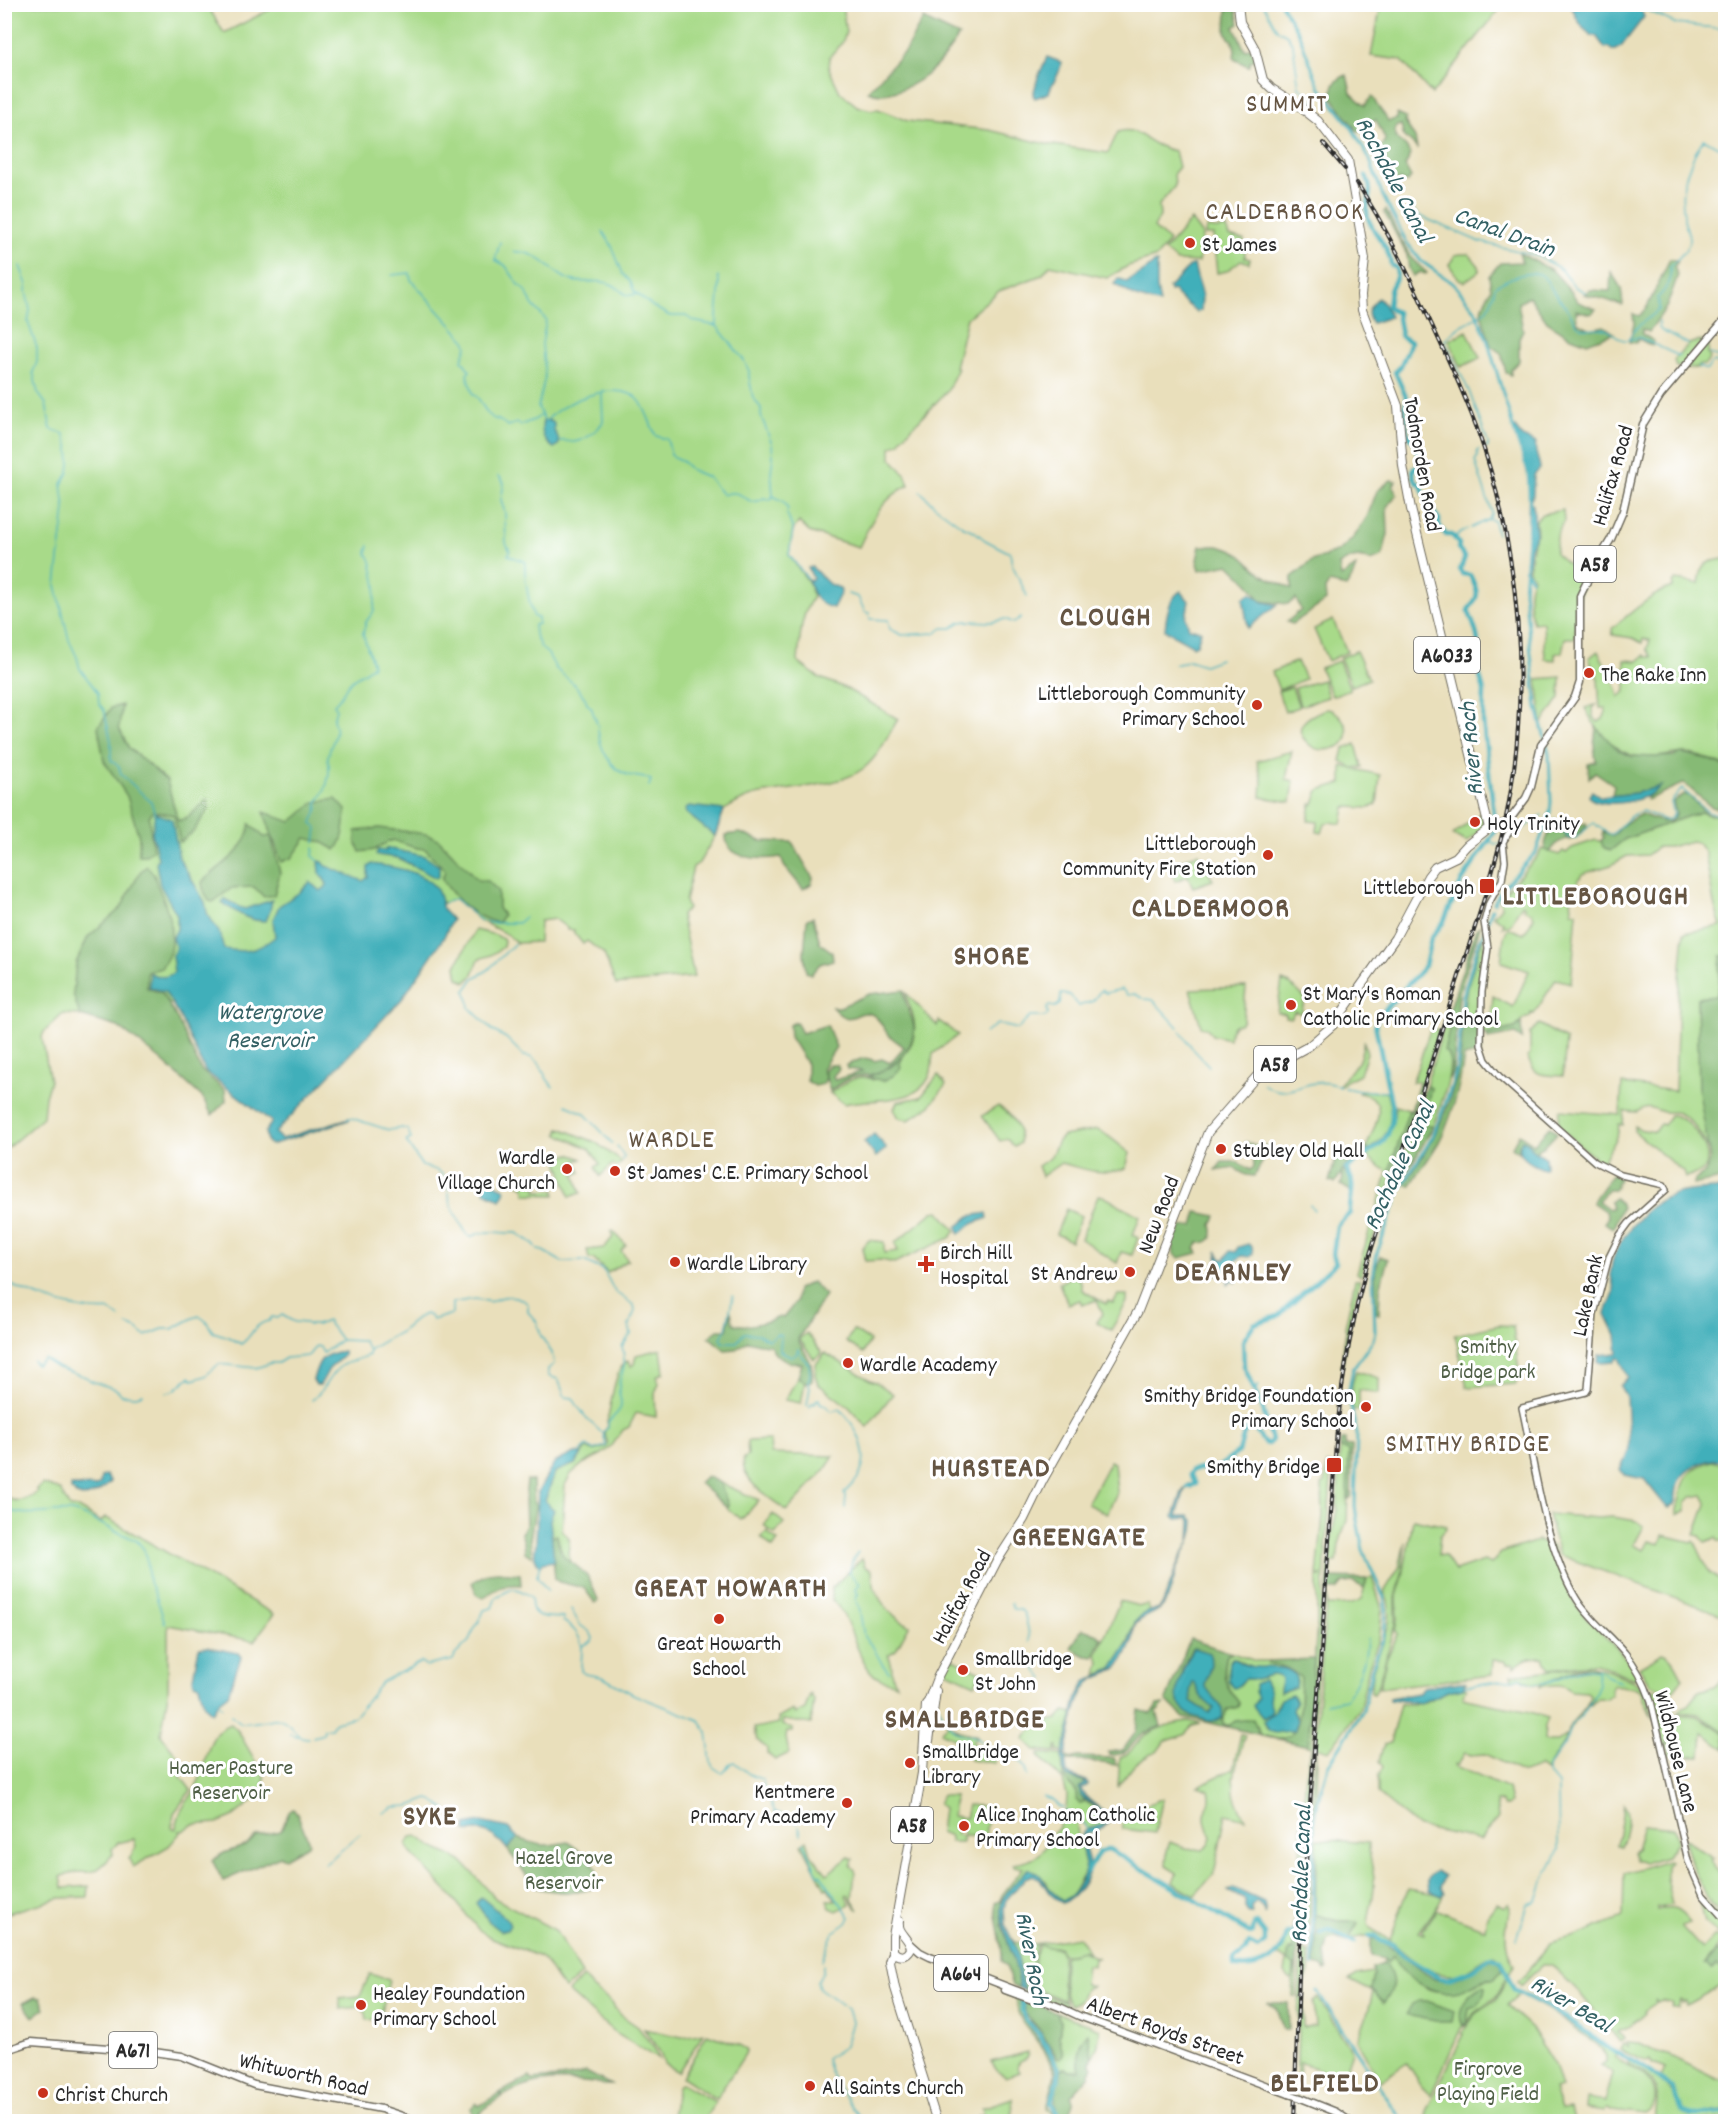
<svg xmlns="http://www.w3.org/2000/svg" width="1730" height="2126" font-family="Dekko,sans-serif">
<rect width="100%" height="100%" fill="#fff"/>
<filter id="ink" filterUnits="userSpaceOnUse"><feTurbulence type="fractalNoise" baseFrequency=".0167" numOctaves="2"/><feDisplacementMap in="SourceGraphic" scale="12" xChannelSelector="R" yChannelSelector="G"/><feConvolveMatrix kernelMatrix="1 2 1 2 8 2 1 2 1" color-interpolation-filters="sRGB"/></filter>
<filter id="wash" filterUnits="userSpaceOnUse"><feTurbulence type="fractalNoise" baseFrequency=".008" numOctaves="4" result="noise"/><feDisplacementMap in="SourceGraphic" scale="24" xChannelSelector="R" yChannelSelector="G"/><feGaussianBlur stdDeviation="1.35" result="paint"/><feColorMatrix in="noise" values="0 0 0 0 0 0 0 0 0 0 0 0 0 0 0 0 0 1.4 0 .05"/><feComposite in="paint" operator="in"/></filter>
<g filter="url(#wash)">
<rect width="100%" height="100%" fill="#e9dfbb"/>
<path fill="#a8da89" stroke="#6a825a" stroke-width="1.5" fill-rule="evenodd" d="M281,4L842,5L846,32L842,43L830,56L829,69L840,92L857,106L871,110L878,109L908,121L989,130L1046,144L1108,153L1118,132C1134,126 1144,139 1157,145C1163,148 1169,150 1175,151L1179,167L1174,173L1175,186L1159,205L1160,216L1154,228L1169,241L1157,257L1128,266L1107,278L1050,265L1042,275L999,291L967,318L955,367L958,368L947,391L901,439L900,443L891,447V458L905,474L909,485C882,498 871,521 859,547L809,532L799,522L793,530L789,555L809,583L813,597C800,616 800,640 798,662L818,677L847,689L898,719C888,735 879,756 864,768C837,789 781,787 749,797C740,800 732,806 724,810L715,836L699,863L693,867L685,901L688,909L681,915L694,977L616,985L604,954L587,941L583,944L574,933V930H567V928L555,919L540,921L539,942L516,943L508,935L481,921L455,899L443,903L421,891L240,964L144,1019L63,1014L44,1032L42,1037L50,1081L45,1097L43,1117L5,1150V5H207L224,33Z
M1381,5V4L1503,5L1432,94L1401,60L1371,56Z
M1191,220L1202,235L1199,262L1177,261L1164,251Z
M1206,228L1217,229L1226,228L1229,236L1244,240L1245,258L1250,259L1249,263L1241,260L1227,271L1217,273L1213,235H1205Z
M1461,254H1469L1479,266V271L1464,282L1459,279L1449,265L1455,255Z
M1467,331L1480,358L1461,367L1449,340Z
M1698,341H1703L1681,367H1676L1674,360L1689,344Z
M1706,343L1709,344L1708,354L1710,358L1705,365H1700L1697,368L1685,369Z
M1563,510L1564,521L1558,531L1555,553L1568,564L1590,569C1577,594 1575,611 1575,638H1565L1562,652L1555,654V660L1545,659L1543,622L1533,623C1529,607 1526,591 1533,577L1529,570L1533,541L1537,534L1536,520L1542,514Z
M1723,559L1726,560L1725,766C1713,761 1699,755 1685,753C1679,753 1664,756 1657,757C1621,761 1600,738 1585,708L1596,705L1593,708V717L1598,722L1603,719L1606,712L1605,708H1600L1598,679L1589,658L1598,651L1617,689L1619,697L1626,691L1625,660L1638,661L1645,655L1646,657H1652L1647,649L1650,640L1643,639L1642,643L1633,638L1613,635L1612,628C1630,614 1653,592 1673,587V583L1676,580L1699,584C1702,562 1703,563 1723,559Z
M1333,620L1347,652L1328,661L1314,629Z
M1356,651L1369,679L1352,686L1340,658Z
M1297,661L1305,679L1279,690L1272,672Z
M1339,661L1350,689L1332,696L1320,668Z
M1561,677L1560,698L1542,724L1537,679Z
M1323,680L1328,697L1300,706L1295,688Z
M1292,687L1299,707L1285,712L1278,691Z
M1327,709C1339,710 1349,725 1347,737C1344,750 1320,753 1311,746C1287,727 1309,715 1327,709Z
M1356,744L1362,767L1353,768L1341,761L1344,749Z
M1292,751L1286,779L1294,781L1291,802L1261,797L1262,781L1257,761Z
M1342,766L1380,775L1377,804L1370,808L1345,807L1342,824L1330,822L1325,824L1322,833L1317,832L1318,822L1308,821L1311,804H1314L1319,790L1342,783Z
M1482,812L1484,829L1466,842L1453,835Z
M1700,812L1709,815H1725V956H1721L1719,987L1716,997L1697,998C1699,1051 1699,1103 1710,1155C1705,1140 1693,1119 1678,1113C1673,1111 1668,1113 1663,1112C1652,1108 1647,1104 1637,1112L1624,1111L1623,1125L1619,1124L1618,1133L1602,1164L1560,1128L1558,1124L1560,1110L1620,1115L1622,1084L1675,1091L1678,999L1684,933L1721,926L1714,904L1705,853L1698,843L1692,841L1669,847H1658L1647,855L1627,856L1611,865L1582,874L1571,895L1572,911L1577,912L1571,983L1556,979L1534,1014L1531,1013L1530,1017L1524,1019L1515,1028L1483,1035L1482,1021L1491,1020L1493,996L1513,1007L1529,971L1501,962L1504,937L1508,928L1524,934L1534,917L1532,913L1524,909L1525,907L1522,904L1510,925L1502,927L1504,923L1493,916L1501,907L1500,897L1536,858L1542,849L1559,855L1563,851L1566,853L1572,848L1596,840L1615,845L1625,839Z
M1199,853L1213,880L1193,887L1188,876L1175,881L1170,865Z
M475,930L496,935L504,940L503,947L491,955L479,959L472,976L466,982L458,978L456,966Z
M1483,937L1486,948L1479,999V1019L1475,1016L1463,1015L1467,988Z
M1282,981L1290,984L1305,998L1301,1014L1295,1011L1290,1018L1285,1017V1014L1277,1012Z
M1246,987L1243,1021L1240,1024L1234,1025L1230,1031L1229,1039L1212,1035L1208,1029L1201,1026L1190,989Z
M906,993L937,1026L939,1021L958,1035L933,1054C932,1060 932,1066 931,1072C921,1107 870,1097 844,1104L830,1093C843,1085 858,1071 873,1080C894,1066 919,1050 914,1021C913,1011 907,1003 906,993Z
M1446,1020L1451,1022L1444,1051L1449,1055C1453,1080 1440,1104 1433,1127L1424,1124L1423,1120L1431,1088L1428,1086L1424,1092Z
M1539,1024L1566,1040L1563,1076C1541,1074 1537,1079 1527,1057L1530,1055V1033Z
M1431,1028L1439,1031L1423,1082H1412C1420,1064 1424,1045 1431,1028Z
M1364,1042L1367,1053L1360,1074L1346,1081L1341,1086L1339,1085L1359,1061Z
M938,1075L946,1085L929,1107L909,1120L899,1118L894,1109L897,1102L921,1097Z
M1362,1091L1386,1092C1400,1131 1381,1143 1352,1162L1351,1161L1369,1149L1366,1148C1374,1127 1393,1099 1359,1093Z
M998,1106C1012,1114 1020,1126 1020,1143L1014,1147L1007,1139L1000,1141L982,1116Z
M1395,1106L1409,1110L1390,1169L1393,1173L1380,1215L1376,1211L1388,1172L1366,1156C1386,1143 1394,1130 1395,1106Z
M1670,1115C1688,1115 1715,1150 1705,1168C1701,1176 1691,1173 1685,1178L1683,1172L1634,1131L1635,1126L1638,1129L1655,1132L1661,1124L1664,1125Z
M560,1128L595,1142L622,1162L616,1167L613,1164L600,1176L595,1167L600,1164L590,1149L558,1134Z
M1097,1130C1106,1132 1121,1147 1130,1153L1126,1168C1104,1177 1083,1169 1061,1163L1042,1176L1038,1166L1050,1158L1058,1141L1063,1136Z
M570,1154L582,1159L576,1161L581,1172L575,1175L581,1193L570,1197L557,1158Z
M519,1177L531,1180V1185L537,1187L536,1191L555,1190V1195L525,1194V1187L519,1184Z
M1098,1195L1103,1196L1140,1216L1133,1235L1138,1238L1132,1255L1121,1252L1117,1263L1081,1239Z
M1066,1209L1081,1216L1071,1241L1056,1234Z
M939,1211L956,1231L950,1238L894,1263L882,1260L865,1261L862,1248L869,1240L884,1242V1253L898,1251L895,1243L933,1212Z
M1374,1214L1380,1217L1361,1276L1357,1273Z
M613,1231L626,1245L621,1251L628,1260L608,1273L593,1259H589L587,1250L604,1248L613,1237L611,1232Z
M1076,1275L1081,1283L1082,1290L1106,1304L1108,1301L1113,1303L1118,1295H1127V1302L1111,1330L1097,1322L1103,1314L1097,1300L1082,1305L1080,1300L1068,1304L1059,1283Z
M1355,1280H1360L1348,1331L1342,1367H1341L1346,1330L1345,1328Z
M1499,1325L1513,1326L1520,1379L1516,1381V1384L1467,1387L1455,1335Z
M853,1330L870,1341L863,1353L846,1342Z
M807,1333L822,1353L814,1359L799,1339Z
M661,1349L664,1372L657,1376L659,1383L655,1393L656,1417L636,1413L629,1427L623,1430L611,1447L602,1454L583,1464L571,1474L565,1485L562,1531C574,1540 568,1543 568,1554C568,1555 572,1563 572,1564L563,1556L557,1536L551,1537L545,1501L555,1472L575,1464L586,1448L593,1451L606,1447L608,1444L604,1432L608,1426L607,1422C611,1407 614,1366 629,1360L631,1366L634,1364L636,1355Z
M825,1353L870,1380L876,1382L893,1394L867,1427L849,1407L818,1384L815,1375L816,1364Z
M1356,1371L1379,1378V1393L1359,1390V1410L1353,1411L1352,1384Z
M798,1377L805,1382L801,1403L785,1400Z
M770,1440L771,1454L834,1456L825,1470L787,1511C772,1499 738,1481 744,1458L748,1456L747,1441Z
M1340,1448L1349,1451L1347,1520L1339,1544L1337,1562L1332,1563L1331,1576H1328L1332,1534L1337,1510Z
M1110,1461L1114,1463L1117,1492L1107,1514L1087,1504Z
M1712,1461L1720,1463L1725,1470V1541H1718L1716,1538L1705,1542L1700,1536L1695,1535L1706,1504V1499L1703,1495L1692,1497L1686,1502V1511L1677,1515C1676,1508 1679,1504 1680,1497C1682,1476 1692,1467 1712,1461Z
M1327,1464L1332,1465L1312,1747L1308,1746L1317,1624V1577H1321V1575H1317L1323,1516L1322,1485L1325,1483Z
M720,1483L759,1500L743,1518L742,1517L740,1519L727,1508L728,1505Z
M43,1484L60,1490L70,1508H78L101,1522L105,1517L274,1614L254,1641L168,1625V1693L161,1735L179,1758L181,1777L191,1790L174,1813L172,1827L175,1829C178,1823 178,1817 181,1811C186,1802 194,1793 198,1783C207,1764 206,1730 231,1724L238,1731L265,1778L260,1795L232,1817L217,1823L192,1825L181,1832L179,1831L180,1833L169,1846L133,1867L129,1859L136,1847L134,1839L118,1843L112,1849L113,1854C108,1860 102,1868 94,1871C81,1875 76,1868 61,1877L63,1888L89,1886L88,1897L59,1898L5,1914V1497C18,1504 27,1500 38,1492L36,1489Z
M773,1514L784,1523L775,1534L769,1530L768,1533L778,1541L773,1548L761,1537L769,1530L764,1525Z
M1548,1514L1598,1518L1612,1517L1637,1521L1644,1526L1634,1545L1644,1550L1649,1541L1660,1544L1663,1535L1692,1542L1694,1540L1709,1572L1725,1584V1616L1559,1555Z
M1413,1519L1446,1526L1447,1528L1440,1536L1438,1555L1445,1556L1455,1571L1484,1561L1491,1564L1501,1553L1537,1541L1552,1546C1560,1568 1567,1592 1581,1611C1599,1634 1622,1648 1637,1675L1635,1679L1596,1663L1550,1669L1543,1657C1529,1657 1526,1658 1515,1667L1514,1663L1507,1664L1506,1661L1493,1660L1492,1675L1379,1688L1386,1660L1398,1634L1396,1631L1398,1620L1397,1596L1403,1576Z
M1405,1542L1402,1574L1396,1597V1625L1376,1691L1374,1694L1371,1693C1371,1685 1371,1677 1373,1670C1380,1646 1399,1618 1384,1592L1399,1568Z
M862,1558L865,1567L872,1570C872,1596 887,1613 909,1626L896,1650L888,1655C895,1666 889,1673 896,1684C887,1681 876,1679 870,1671C853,1650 852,1619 832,1600V1588Z
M1372,1577L1382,1609L1379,1640L1369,1667L1360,1708L1329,1751L1315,1747L1328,1578H1329L1327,1605C1339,1606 1352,1606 1361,1600L1367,1579Z
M1120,1601L1139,1606L1148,1605L1150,1611C1127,1620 1131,1651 1114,1667C1110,1671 1103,1672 1097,1675L1100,1662L1097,1655Z
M1232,1653L1256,1661H1268L1269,1664C1282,1665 1291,1669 1301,1678C1299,1708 1307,1752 1260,1735L1257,1725H1224L1223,1720L1227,1709L1238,1707L1239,1703C1225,1685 1222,1678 1227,1655ZM1231,1659H1235L1252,1667L1297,1681L1296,1687L1280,1692L1281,1678C1271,1671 1266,1678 1256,1679C1252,1679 1248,1679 1245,1679L1240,1685L1228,1675ZM1278,1702L1296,1703L1293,1709L1297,1717L1272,1732L1267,1729L1264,1721L1275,1711Z
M1663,1653C1674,1656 1678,1670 1683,1678L1671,1694L1663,1689L1650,1685L1639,1667Z
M950,1657L981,1672L975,1684L944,1670Z
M1588,1666C1598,1665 1635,1680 1642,1687C1649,1693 1651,1710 1653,1719L1640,1691L1634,1688L1614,1685L1610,1690L1611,1695L1606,1699L1598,1698L1590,1706L1594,1695C1586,1711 1574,1719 1567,1734C1568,1719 1589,1711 1590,1695L1587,1692L1571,1691C1562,1682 1552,1685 1540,1687V1685L1573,1672L1596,1668L1577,1669L1546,1683L1535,1684L1522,1678L1512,1679L1511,1675Z
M1725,1677V1732L1699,1714L1678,1712L1681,1708L1688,1705L1699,1691L1715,1687Z
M1464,1687L1467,1689L1464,1693L1463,1698C1491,1706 1522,1707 1548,1718L1545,1726L1544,1740L1547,1742H1557L1566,1735C1564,1749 1550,1757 1547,1771L1540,1767L1523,1773L1485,1754L1471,1755L1465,1753L1458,1764H1455V1766L1508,1789L1511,1803L1508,1806H1504L1502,1802H1496L1498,1818L1480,1840L1418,1827L1378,1794V1776L1383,1767L1379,1761L1384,1744L1390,1742L1400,1704H1421L1448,1691Z
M1652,1690L1665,1692L1674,1708L1666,1749H1664L1650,1692Z
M810,1694L814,1700L811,1724L783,1720L782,1725L792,1728V1732H787L786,1738L789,1753L775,1760L767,1753V1748L757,1740L754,1728L779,1723L778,1718L793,1710L795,1714L805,1709Z
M1065,1711L1073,1713L1070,1730L1063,1752H1058V1747H1056V1752L1035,1750L1024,1739L1037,1723L1058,1719Z
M1678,1714L1698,1716L1725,1733V1749L1703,1733L1701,1756H1669V1737Z
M1189,1721L1201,1724L1193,1726L1184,1735L1164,1742L1157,1752L1149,1755L1135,1764L1118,1786L1120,1757C1131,1754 1134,1746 1142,1738C1153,1729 1175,1722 1189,1721Z
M948,1724L960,1734L954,1727L960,1731L978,1736L973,1735L977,1738L972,1742L988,1755L995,1751V1763L970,1760L962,1742L941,1732L942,1729Z
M1241,1734L1245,1735C1240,1752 1232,1774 1234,1792C1235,1802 1241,1810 1245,1819L1226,1814L1214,1874L1194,1896L1173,1883L1177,1873L1166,1866L1167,1850L1170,1842L1185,1848L1203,1850L1209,1845L1212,1837C1210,1831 1205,1825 1205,1819C1204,1807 1213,1806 1209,1790L1198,1786L1233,1769Z
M1311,1748L1312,1749L1300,1909L1299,1907L1301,1831L1306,1775Z
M1316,1749L1317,1752L1316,1795L1310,1832V1925H1307L1303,1951L1309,1952V1972L1305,1982H1303V1996H1299L1302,1930Z
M1039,1753L1062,1755L1063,1778L1075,1790L1081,1803L1085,1801L1106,1817V1824L1087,1830C1085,1822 1076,1814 1066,1812L1067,1795L1063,1781L1038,1755Z
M942,1795L955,1797L952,1816L965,1818L968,1805L989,1807L985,1837L963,1836V1826H957V1835L962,1836V1842H950V1837L940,1833L943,1808L938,1804Z
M1163,1798L1155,1833L1123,1829L1121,1810L1139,1808Z
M1624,1804C1631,1820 1625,1830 1622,1846L1617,1845Z
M1064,1812C1076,1819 1079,1821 1077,1836L1080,1839L1086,1870L1072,1895L1065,1900H1062L1050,1890L1046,1881L1028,1869L999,1902L1002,1895L1023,1868L1013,1866V1864C1028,1862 1040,1858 1047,1844L1045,1841L1058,1829Z
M1643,1825L1674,1828L1677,1840L1667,1856L1644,1863L1636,1860L1633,1852L1634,1849L1636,1850Z
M417,1836L431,1846L463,1862L496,1899L555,1930L582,1974L565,1989C554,1979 551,1965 540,1957L490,1937L478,1929L453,1898L411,1853L407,1844L411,1837Z
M1317,1839L1369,1843C1368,1855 1374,1869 1374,1881C1375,1895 1369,1910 1368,1924L1370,1928L1390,1940L1408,1889L1443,1895L1435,1910L1419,1932L1424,1934L1423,1930L1437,1910L1485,1929L1487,1916L1497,1903L1504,1907L1508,1903L1510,1908C1505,1930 1503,1945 1514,1965L1509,1975L1502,1959L1495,1955C1484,1957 1476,1965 1466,1971C1439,1985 1410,1959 1391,1941L1390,1943L1382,1940L1376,1934L1349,1939L1358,1924C1349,1919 1343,1923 1334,1920C1326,1918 1323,1915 1315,1915Z
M1684,1839L1714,1858L1711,1859L1715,1868L1725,1878V1919L1706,1897L1693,1868Z
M807,1840L811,1854L827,1874L849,1857L853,1859L851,1866L855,1870L852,1899L859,1910L855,1907L848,1894L846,1895L850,1904L837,1911L830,1908L827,1900H836L827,1887L825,1888L802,1844Z
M1668,1860L1670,1861L1666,1865V1878L1672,1905L1657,1907V1910C1674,1906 1679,1909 1690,1923L1681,1926L1702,1949L1714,1936L1723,1942L1705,1964L1712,1970L1716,1966L1725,1972V1983L1686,2005L1685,2001L1682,2003V2000H1680L1678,2007H1671L1672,2003L1662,2001L1657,2003L1655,1999L1656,2003L1644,2011L1645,2013L1628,2028L1618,2032L1624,2039L1620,2042L1577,1990L1552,1965H1542L1521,1986L1518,1981L1526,1976L1530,1967L1551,1943L1575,1936L1623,1917L1624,1873Z
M1704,1900L1725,1924V1931L1721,1937L1705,1923L1700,1901Z
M1293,1933L1294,1971L1297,1960L1296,1996H1293V1980L1290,1979L1285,1973L1287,1960L1277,1955L1284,1948L1288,1935Z
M1079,1937L1090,1954H1088L1098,1958H1094L1093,1966L1086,1965L1084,1984L1093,1986L1086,1988L1079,2001L1070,2005C1061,1992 1064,1971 1064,1956L1082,1951L1088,1954L1085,1950L1070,1954H1063L1059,1947H1048L1039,1944L1036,1946L1033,1960L1031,1987L1028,1989L1066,2003L1067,2008L1024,1990L1021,1971L1012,1939L1014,1942L1027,1945Z
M1039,1945L1060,1949L1062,1956V1982L1065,2001L1032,1987L1034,1960Z
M1393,1955C1398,1969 1420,1988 1435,1991C1443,1992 1461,1990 1468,1987C1478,1984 1483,1978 1495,1979L1500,1963L1498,1960L1507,1977L1495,1998L1475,2012L1466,2025L1461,2028L1431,2095L1422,2086L1407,2063L1380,2081L1357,2040L1366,2019L1373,1992L1349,1980L1357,1975L1373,1972L1372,1968L1383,1964L1384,1959L1387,1962Z
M370,1974L389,1980L382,2012L378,2013V2019L367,2020L366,2013L360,2007L340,2009V1998L360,1996Z
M583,1977L592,1988L612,2003L618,2013L638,2027L654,2048L659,2059L615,2033L568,1992Z
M1507,1978L1514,1991L1546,2007L1616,2054L1615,2058C1632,2069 1657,2076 1655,2100C1654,2107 1651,2111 1645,2114L1605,2109L1604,2112L1585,2109L1586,2099L1605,2102L1613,2074L1601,2065L1606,2062V2056L1598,2045L1547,2009L1520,1994L1507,2006L1531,2028L1554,2065L1561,2088L1554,2090L1561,2109L1571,2108L1574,2121H1426L1427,2109L1464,2034L1462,2033L1477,2012L1496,2000Z
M1016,1997L1019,1998L1022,2017L1047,2052L1056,2071L1055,2082L1048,2107L1054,2112V2121L1052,2113L1047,2109L1055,2073L1045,2052L1022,2021L1018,2012Z
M1299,1997L1303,1998V2027L1316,2026L1314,2002L1318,1998L1352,2051L1344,2074L1330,2070L1328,2073L1300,2062L1298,2094H1296Z
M1056,2012L1100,2029L1098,2045L1092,2058L1088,2034C1077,2041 1078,2060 1080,2072L1070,2071L1065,2068L1061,2069L1050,2049L1030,2020L1039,2029L1057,2057L1063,2053L1059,2036L1061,2022Z
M644,2029L682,2037L704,2033L678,2072L664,2064L660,2052Z
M707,2034L740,2045L747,2051L716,2099L682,2077Z
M1626,2043L1640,2044L1658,2053L1669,2055L1717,2079L1725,2081V2110C1712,2109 1704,2115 1692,2116C1680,2117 1680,2099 1675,2090C1672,2085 1666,2081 1661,2077L1665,2068L1658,2065H1652L1650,2060L1647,2062L1620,2050L1623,2044L1629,2048Z
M1028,2052L1027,2058L1020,2061L1016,2067L1019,2072L1006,2077L998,2072L991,2062Z
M1629,2060C1651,2075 1676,2084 1680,2113C1691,2121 1697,2116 1709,2113C1715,2112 1720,2113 1725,2113V2118C1704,2122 1677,2125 1656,2118C1655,2112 1657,2106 1657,2099C1658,2079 1643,2073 1628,2064Z
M681,2083L716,2102L703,2121H671L678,2086Z
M1012,2098L1013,2113L1006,2121H978V2116L984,2114L982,2108Z"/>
<path fill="#86ba75" stroke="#587250" stroke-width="1.5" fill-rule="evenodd" d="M1236,9L1239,24L1234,27L1245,50L1251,47L1255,60L1250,61V66H1248L1234,59L1235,49L1232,40L1229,38L1226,31L1227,10Z
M923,19L959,36C941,62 930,78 900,90C888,94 880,96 868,91L905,51Z
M1347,75L1351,93L1365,106L1371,97L1374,99C1377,108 1384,112 1388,121L1397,119V114L1406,118L1405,122L1415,138L1417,148L1403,135L1401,125L1397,126L1395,130L1396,138L1406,147L1411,155L1405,166L1411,177L1408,182L1397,180L1392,184L1383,169L1387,167C1386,157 1385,152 1375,147L1383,146L1385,139L1376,120L1367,124L1371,133L1365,138L1363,131H1357L1331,96C1333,84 1336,79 1347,75Z
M1386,210L1402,242L1412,259L1427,273L1425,274L1420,272L1413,276L1409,269L1407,255L1384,212Z
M1519,253L1552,270L1570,290L1578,302L1596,309L1591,314L1576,310L1577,322L1591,329L1604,326L1614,333L1587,343L1569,336L1547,322L1529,296L1518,303L1523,330L1519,338V361L1511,369V375L1506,373L1501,353L1491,346L1481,314L1483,305L1491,289L1489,276L1500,263L1522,262Z
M1670,259L1678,261L1674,267L1678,275L1667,306L1649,332L1642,329V334L1654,341L1652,346L1639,339L1636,343L1629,342L1634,324L1633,314L1639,316L1647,307Z
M1611,272L1621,288L1623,305C1615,304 1611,301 1603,299C1596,297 1591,297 1584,294L1590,290L1610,291Z
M1391,480L1396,481L1393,486L1397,494L1387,507L1388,534L1382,557L1370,561C1358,554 1350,558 1339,565L1341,577L1356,567L1352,578L1346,587L1329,583L1325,589L1326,601L1292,624L1287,622L1301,610L1296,599L1288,604L1261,601L1249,584L1229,564L1200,570L1197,560L1200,546H1219L1237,552L1263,575L1292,589V577L1312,561L1339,551L1354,537L1367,517L1377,491Z
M122,705L119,728L129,748L167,781L178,821L188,817L207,800L209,808L194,831L180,842L174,815L153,811L149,817L153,850L146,855H139V837L127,796L104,761L98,727L111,708Z
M1596,727L1618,750L1631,756L1655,757L1674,756L1682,753L1708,759L1725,766V806L1722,800L1717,809L1710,806L1686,785L1682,784L1647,800L1646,798L1660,787L1636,793L1612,796L1614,785L1595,772L1589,778L1588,764L1596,762L1594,745Z
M1684,794L1689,796L1707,814L1700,812L1625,839L1610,851L1603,847L1601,841L1604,837L1602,835L1603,832L1613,836L1625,823L1641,814C1651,818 1661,823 1671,821L1676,814L1673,802Z
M336,799L346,810C345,823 345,840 336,850L322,842L306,838L292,858L281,862L264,812L291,822L315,802Z
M1567,820H1571L1577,826L1586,823L1587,826L1575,837L1568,838L1562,823Z
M1557,823L1567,838L1572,840L1566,839L1557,843L1550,852L1545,850C1544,840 1550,830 1557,823Z
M250,824L264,837L271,836L280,873L274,895L264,897L254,887L232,888L213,902L209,901L203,889L202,882C221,864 248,851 250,824Z
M379,828L426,834L438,839L478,880L488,881L498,891V908L503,915L498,923C472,917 456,900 442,879L445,870L425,849L415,848L393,840L380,846L375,850L360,852L356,842V831Z
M740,833L761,841L792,842L813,878L811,884L803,889L784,866L781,857C763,860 725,861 726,835Z
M147,866C159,878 153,879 160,891C168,908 174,931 170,951C169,957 164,963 161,968L147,972V988L162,993L175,1015L201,1070L225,1090L226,1101L212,1115L202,1097L160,1059L118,1027L80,1016L73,994L76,963L88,937L121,908L140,872Z
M813,917L820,943L832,952L833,960L820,964L811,974L806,972L804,953L807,919Z
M1480,926L1459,993L1453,1072L1449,1079L1451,1065L1449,1055L1444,1051L1451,1022L1446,1020L1476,929Z
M1721,956H1726L1725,1178L1693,1185L1695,1180L1705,1173L1710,1160L1699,1091L1697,998L1716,996L1719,987Z
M904,990C903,1004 915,1017 914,1031C912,1051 891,1069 873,1074C865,1076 857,1074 850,1078C843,1081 836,1086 830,1091L824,1071L829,1065H837L839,1069L833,1076L835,1080L863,1071L847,1069L846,1065C858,1062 863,1054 874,1061L882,1059L890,1063L904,1047C899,1043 894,1040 889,1035C882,1028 880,1017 871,1014C855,1008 852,1030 832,1007H840L869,994Z
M1468,1014L1479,1019L1481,1053L1464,1057C1460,1085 1453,1116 1439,1142C1430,1157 1420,1171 1410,1186L1405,1184C1428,1150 1447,1116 1457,1075C1462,1056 1462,1035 1463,1015Z
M796,1022L802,1033L827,1025L836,1047L822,1069L826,1078L823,1084L815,1086L807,1081V1064L790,1037L789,1025Z
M1521,1023L1522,1039L1515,1034L1488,1039L1487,1034L1515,1028Z
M903,1057L900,1063L901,1068L893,1076L883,1081L868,1077L889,1068Z
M1423,1082L1393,1173L1390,1169L1409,1110L1411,1111L1419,1083Z
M1428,1086L1431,1088L1423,1120L1424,1124L1433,1127L1394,1195L1392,1192L1424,1092Z
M1550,1126L1557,1133L1545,1146L1537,1150V1153L1542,1155C1534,1154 1527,1148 1519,1145V1152L1512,1147L1519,1134L1534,1144Z
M1246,1142L1255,1145L1272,1146L1254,1176L1246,1175L1234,1168L1215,1171L1222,1162H1237L1250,1170L1254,1167L1253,1151L1240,1147Z
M1339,1146L1355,1155L1365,1148L1368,1149L1351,1160L1352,1162L1344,1171L1350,1178L1352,1192L1341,1185L1343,1177L1341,1175L1347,1164L1335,1183L1329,1182Z
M1612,1174L1619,1178L1615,1189H1608L1598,1201L1609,1209L1612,1208L1610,1202L1615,1198L1620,1203L1622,1207C1617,1215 1617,1222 1613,1228L1604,1223L1608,1217L1606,1212L1592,1202Z
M1197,1212L1216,1216L1212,1225C1215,1236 1212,1243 1199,1243L1195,1248L1198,1253L1179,1258L1174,1254L1173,1246L1169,1244L1173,1233L1179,1234L1180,1227L1193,1226Z
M1380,1256L1388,1259L1380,1288L1379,1314L1376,1313L1375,1270Z
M812,1282L825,1295L798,1339C806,1358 814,1359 812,1381L805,1382L798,1377L802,1364L789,1362L775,1354L770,1345L759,1344L748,1341L736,1349L725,1350L709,1337L718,1330H727L731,1311L733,1323C744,1329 768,1322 780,1317L783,1318L796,1302L797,1289Z
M1345,1439V1446H1352L1351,1497L1349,1499L1347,1489L1349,1451L1340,1448L1341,1440Z
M706,1476L720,1483L728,1505L727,1508L699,1483Z
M527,1480L533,1481L534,1503L536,1504L530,1539L532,1557L525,1552L524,1542L521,1533L526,1526L525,1501Z
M557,1535C561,1564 570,1557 586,1575C592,1582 595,1593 598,1601L595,1603L584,1588L559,1582L555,1579L551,1537Z
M498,1572L520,1574L521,1585C505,1584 496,1588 484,1598L477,1595L472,1582L488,1573Z
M1329,1578L1367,1579L1364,1588L1353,1582L1343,1583L1337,1590H1328Z
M1082,1629L1096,1633L1102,1639L1094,1657L1086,1656L1071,1648Z
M1190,1639L1232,1653L1227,1655C1221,1678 1225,1685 1239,1703L1238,1707L1227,1710L1223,1720L1224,1725L1229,1726L1235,1721L1253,1719L1260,1735C1307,1752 1299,1707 1301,1678C1291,1669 1282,1665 1268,1664V1661L1314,1659L1308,1746L1193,1719L1184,1718L1166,1700ZM1191,1650L1211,1664L1205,1685L1208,1692L1221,1705L1222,1718L1191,1716L1178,1702L1182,1669Z
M1192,1682H1195L1197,1689L1214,1708L1209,1713L1191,1701L1190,1691Z
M1164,1704L1157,1712L1161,1726C1155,1729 1148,1731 1142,1735C1128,1745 1131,1755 1110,1755L1108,1752L1123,1750L1136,1732L1139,1710L1152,1714L1157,1705Z
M1065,1756L1070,1759L1078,1757L1114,1758L1117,1765L1087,1761H1064Z
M1064,1772L1067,1777L1084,1781L1085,1785L1080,1787L1081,1796L1085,1801L1081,1803L1077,1800L1075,1790L1063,1777Z
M293,1809L297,1813L309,1842L308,1845L285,1858L280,1856L223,1881L212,1860L224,1853L247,1845L256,1836L281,1831L289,1812Z
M518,1838C540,1846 546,1847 568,1842L588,1857L596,1868L597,1886C578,1896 556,1892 536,1888L507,1849Z
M1002,1900V1926L1013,1955L1019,1979V1988L1012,1986L1006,1965L1002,1961C1003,1941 995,1923 995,1903Z
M1299,1907L1300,1909L1297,1960L1293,1980L1294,1965L1287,1960L1289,1950H1293V1925Z
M1315,1915C1324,1915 1330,1921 1339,1921C1347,1922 1350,1919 1358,1923L1349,1939L1329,1929L1316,1932Z
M1329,1932L1348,1942L1335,1938L1328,1940L1325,1954L1327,1970L1325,1971L1322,1967L1315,1965L1316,1934Z
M1371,1938C1393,1941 1424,1983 1447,1980C1466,1978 1478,1962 1494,1959L1500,1962L1503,1970L1494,1979C1480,1977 1473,1988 1459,1991C1435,1997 1402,1979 1393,1956L1387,1963L1384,1959L1371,1956Z
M1718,1950L1725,1956V1972L1716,1966L1711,1970L1706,1964Z
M1384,1964C1396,1977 1395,1990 1384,2003L1371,1990L1374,1974L1372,1968Z
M1482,1986L1485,1987C1485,1997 1479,2006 1469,2008L1467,2023L1463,2026C1454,2012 1468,1993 1482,1986Z
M35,1997L41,1998L45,2008L33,2017L23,2003Z
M1024,2000L1056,2012L1061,2022L1059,2036L1063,2054L1061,2058L1057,2057L1039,2029L1025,2013Z
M1419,2001H1427L1454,2011L1452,2022H1440L1406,2015L1412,2004Z
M1268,2003H1288L1289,2030H1284L1276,2008Z
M1088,2033L1092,2058L1090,2062L1093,2067L1089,2076L1071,2096L1074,2103L1070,2113L1060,2114C1048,2100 1062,2084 1061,2069L1065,2068L1070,2071H1080C1078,2059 1077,2042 1088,2033Z
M586,2072L611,2085C602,2086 592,2082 583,2082C553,2079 529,2081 503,2096L501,2092L530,2077L532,2080C549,2078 570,2079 586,2072Z
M500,2093L502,2097L489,2105L472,2121H461L462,2119L473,2114L470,2109L476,2103L479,2106Z"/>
<path fill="#3fafba" stroke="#356d72" stroke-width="1.5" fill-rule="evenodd" d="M1571,5H1637L1643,7L1638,8L1642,11L1644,17L1621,47L1613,51L1608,47L1605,48L1596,36H1592L1583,28L1576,17Z
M1047,57L1061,62C1061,76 1051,82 1049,93L1035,98L1033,95L1038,77Z
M1155,262L1157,263V288L1160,304L1136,297L1114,284L1118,278L1127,282C1137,273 1144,275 1155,262Z
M1191,265H1194L1202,297L1201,311L1197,312L1177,296L1174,290L1170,291L1169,288Z
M1378,298L1384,304L1390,317L1372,323C1364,312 1370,306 1378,298Z
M548,420L554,423V431L558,437L559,444L554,448C544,442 540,432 543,421Z
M1512,424L1522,437L1536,443C1533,452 1540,460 1540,469L1534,475L1533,495L1530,501L1533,505L1536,534L1530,547L1527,570L1529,481L1525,461Z
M812,567L829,584L840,588L841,592L833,608C817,605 812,594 808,580L811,581L813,578L808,568Z
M1181,591L1189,601L1186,618L1189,628L1201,631L1197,644L1193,646L1165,630C1166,617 1169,597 1181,591Z
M1251,593L1263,602L1277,605L1248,628L1243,598Z
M1661,786C1646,802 1610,808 1591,799L1589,796L1592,791L1601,797L1636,793Z
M689,806L724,810L715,836L686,813L685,810Z
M155,813L172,819L179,858L205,902L207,913L219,932L224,949C247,953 257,951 275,937L273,920L279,906L300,892L310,882L320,891L325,888L327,884L320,873L319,861L323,862L326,866L363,881L368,877V867L372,864C393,867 420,870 435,887C441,894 440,902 443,909C445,913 449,916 452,920L443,939L402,999L275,1133L281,1139L349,1118V1120L271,1145L267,1142L265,1132L272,1122L205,1071L179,1015L165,992L149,987L150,973C159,977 166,979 174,972L172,956L176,947L172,939L177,929V915L160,885L156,863L158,858L152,833Z
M386,848L424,856L439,866V876L436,878L398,858L376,855L378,850L386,851Z
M225,899L239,907L245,909L272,900L270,911L266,921C248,922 236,911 222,903Z
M874,1134L886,1147V1149L876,1157L864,1142Z
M1522,1140L1529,1143C1534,1156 1536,1151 1545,1157L1546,1167L1544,1169C1533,1165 1513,1156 1522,1140Z
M487,1180L504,1188L506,1191L501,1200L485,1192L484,1183Z
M1725,1188V1466L1721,1460C1706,1458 1686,1468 1679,1481C1676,1488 1676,1498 1674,1505L1669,1508L1664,1504L1644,1479L1624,1475L1620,1469L1629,1450L1626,1397L1620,1386L1628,1377L1619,1358H1617L1614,1362L1601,1363L1598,1361L1599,1355L1618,1353L1616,1335L1606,1314C1607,1306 1613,1300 1614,1292C1614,1285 1610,1278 1611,1270C1613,1243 1645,1205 1670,1196C1686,1189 1708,1190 1725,1188Z
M987,1213L988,1218C981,1221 973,1222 967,1228C965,1230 963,1232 960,1234L957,1227L970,1216Z
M1248,1244L1252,1246L1253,1254L1249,1257L1242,1256L1232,1264L1236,1282L1232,1279L1227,1286L1229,1280L1213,1272L1214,1264L1218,1260L1217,1256L1219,1257L1217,1251L1222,1259H1225L1230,1251L1236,1252L1238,1247Z
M343,1351L344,1355L329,1369L320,1385H316L313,1380C318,1360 322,1354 343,1351Z
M574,1453L582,1454L575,1464L555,1472L545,1501L554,1510L550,1520L554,1561L542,1563L540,1566C533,1557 534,1554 536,1544L538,1492L554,1463Z
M106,1475L111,1482C105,1488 89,1500 79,1496C76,1495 74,1492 71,1490V1486C74,1486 92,1486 94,1487L100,1484L101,1477Z
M1189,1484L1191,1488L1185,1489L1177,1516H1189L1194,1521C1194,1542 1183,1550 1177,1568C1173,1580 1171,1596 1163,1606C1156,1615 1143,1615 1136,1624C1132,1629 1135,1636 1132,1642C1129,1649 1124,1659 1119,1666C1109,1677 1093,1675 1085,1688C1074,1707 1071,1732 1066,1754H1063L1076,1700L1085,1682L1112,1669L1129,1642L1135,1622L1143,1614L1159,1608L1163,1603L1179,1560L1190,1541L1191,1521L1187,1518L1177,1519L1174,1516L1182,1492Z
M208,1647L238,1653L241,1657L228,1694L219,1701L212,1713L204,1705L199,1685L194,1683L193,1677L199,1648Z
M1193,1648L1210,1653L1211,1664L1205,1685C1211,1698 1225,1702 1222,1718C1213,1723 1208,1721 1199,1718C1166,1709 1178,1683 1187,1661C1190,1656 1190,1652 1193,1648ZM1193,1682L1195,1683C1198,1695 1204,1701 1214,1708L1209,1713L1191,1701L1190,1691Z
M1232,1659C1240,1661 1247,1667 1255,1667C1269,1668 1301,1663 1296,1687L1280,1692L1281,1678C1271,1671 1266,1678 1256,1679C1252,1679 1248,1679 1245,1679L1237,1687L1234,1688L1228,1681L1230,1661Z
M1264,1680L1270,1692L1269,1701L1272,1709L1270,1714L1263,1718L1253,1706L1258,1698L1255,1692V1684Z
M1461,1682L1465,1683L1463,1688L1448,1691L1421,1703L1396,1700L1389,1701V1698L1419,1693L1423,1687Z
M1292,1695L1296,1701L1293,1709L1297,1720L1295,1730L1275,1733L1269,1731L1264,1721L1275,1711L1280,1699Z
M1062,1755L1065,1756L1067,1774L1087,1781L1088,1785L1081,1789C1086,1803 1106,1807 1109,1822L1103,1828L1084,1835C1082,1847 1090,1857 1089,1869C1088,1880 1073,1901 1062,1903L1050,1894L1040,1879L1032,1875L1025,1878L1006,1900L1004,1909L1005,1925L1016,1948L1024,1990L1019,1988C1020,1962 993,1919 1003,1898C1009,1888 1020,1878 1028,1869H1030L1041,1876L1050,1890L1062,1900C1075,1898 1081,1880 1086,1870L1080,1839C1083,1828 1094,1827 1104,1825L1107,1820L1097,1808L1081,1796L1079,1788L1086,1783L1084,1781L1067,1777L1064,1772Z
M481,1822L508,1828L518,1838L507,1849C501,1841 491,1833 481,1831C475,1830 471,1833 465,1831L466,1825Z
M1436,1871L1444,1876L1440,1887L1444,1893L1441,1896L1429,1890C1428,1879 1425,1879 1436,1871Z
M1233,1888L1264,1902L1266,1914H1265L1262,1907L1256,1902L1251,1907L1252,1914H1249L1245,1908V1900L1228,1891Z
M481,1897L508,1920L510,1925L507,1930L500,1931L491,1924L476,1903Z"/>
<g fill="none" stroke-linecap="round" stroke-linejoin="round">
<path stroke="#3fafba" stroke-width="1.5" d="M1263,4L1277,29L1287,35L1293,45L1299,87C1309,92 1309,102 1318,106
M1643,8L1676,24L1726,29
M1411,208L1420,216L1480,242L1535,255L1561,269L1575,287L1585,292
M603,232L611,244L623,274L630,281L634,291L642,298L652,306L670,316H686L693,321L717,326L743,359L749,371V377L753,398L761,408V416L772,444L773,458L771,471L773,496
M500,242L495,260L505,265L519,285L526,291L532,304L546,320L542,344L545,377L538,407L541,414
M514,252C537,250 548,269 567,279C581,286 599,277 613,285C623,290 623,298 637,294
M20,266L27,285L26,291L30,310L28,322L37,348V362L33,372L35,380L38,393L46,404L51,429L64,434L69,448L70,464L69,472L62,484L65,509L56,585L69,640L77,657L80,669L98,693L99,704L104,710L111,741V760L119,767L121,774L151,802L155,814
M392,275L410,273L411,280L465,340L467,346L462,360L470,371L467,374L473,394L478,398L487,413L494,419L499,420L508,426L517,423L521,425L536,419L541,415L545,421
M1659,322V328L1662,331L1688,344
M717,326C716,308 722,293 718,276
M1628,339L1638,326L1659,310V303L1657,298C1666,291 1672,278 1670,267C1677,258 1687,253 1689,241C1690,232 1684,226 1684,218C1684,210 1681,198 1683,190C1685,175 1695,150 1704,139L1718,147L1726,143
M1710,354L1726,359
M1698,367L1707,370L1711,363L1715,362L1726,370
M548,419C563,401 616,380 637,398C646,406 650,425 656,436L667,439L671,455L683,462L691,470L708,477L723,495C726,494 730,492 734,493C747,494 748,508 764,498L770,500L773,496L783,501L788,508L787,511
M559,441C565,440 569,442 574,442C586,440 597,431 603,422L602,396L603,391
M1485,448L1488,447V443L1469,391L1445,342L1446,339C1452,334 1458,326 1466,323C1485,313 1491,311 1495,287C1502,281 1511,278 1520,275C1542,270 1543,274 1553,291C1558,299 1566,305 1570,313C1573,318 1573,321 1578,325C1587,332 1595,326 1605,329C1622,335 1615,345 1638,337L1679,356
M1479,450L1477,451L1478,456L1475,461L1492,513L1489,519
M499,476L504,483L501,500L505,513L506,543L510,551L508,555L525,562C524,576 529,604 534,617L538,618V624L534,625L535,635L541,648L548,654L556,669L575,685L585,698L588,705L591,707L598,726
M920,491L935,506L962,526L974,531L985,540L1010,553L1012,564L1027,596
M787,514L793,530L789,555L808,579
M1471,528L1489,519L1494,521L1497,534
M1455,541L1458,535L1467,529
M848,594L858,597L865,612L869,613L870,619L888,620L890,629L902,635L936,633L943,628H952L960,622L968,621L992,622L1005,619L1014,623L1021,617
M1174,664H1179L1189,660L1204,665L1220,659
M598,729C599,747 610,769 628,775C636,777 644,777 651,780L649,786
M1554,818L1560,823L1568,838H1576L1593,823L1610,835C1624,828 1624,816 1642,811L1664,820L1670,819L1674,814L1671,802L1682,789L1709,813L1726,815
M1489,841L1496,844H1502
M1506,841L1542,815
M315,843L317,828L312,824C313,816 320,811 317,802C325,794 330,778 329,766C329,760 327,763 328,757C330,744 340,734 333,720L336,709L334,704C342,698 345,686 352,680C358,675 367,672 373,665L363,634L366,622L374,611L376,585L371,561L367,553L369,545
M314,848L313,856L319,861
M444,903L455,899L481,921L492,923H518L525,917
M514,944L488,970L474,978L465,991L469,1000L470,1008L493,1031L506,1038L524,1056L530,1057L539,1063L547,1079L553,1087
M1145,999L1153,1000L1178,1027
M1180,1031L1193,1049L1209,1066
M985,1033L997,1024L1018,1029L1030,1017H1045L1048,1014L1047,1008L1049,1006L1055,1007L1060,1004L1061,994L1070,995L1079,1006L1093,1001L1101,990L1106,993L1122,989L1127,995L1135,994L1142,998
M1263,1084C1289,1104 1309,1071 1340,1087
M1345,1088L1360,1091L1389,1092
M566,1105L584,1113L603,1133
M347,1119L351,1118L389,1130L402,1128L408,1130L411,1139L406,1141L422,1166C452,1172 444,1180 451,1204C455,1215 462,1225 467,1235L470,1237C489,1228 498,1234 517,1233L534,1244L538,1250L543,1251L562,1262L584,1261L599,1268L604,1271L615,1292L634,1305L635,1311L629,1325L631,1334L622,1347C629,1371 618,1372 619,1390C619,1396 623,1403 620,1409C617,1415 612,1417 608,1423V1427L603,1432L606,1446L593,1450L587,1446L580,1453
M605,1136L612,1143
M617,1147L624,1156L623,1160
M1310,1205L1314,1210
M4,1282C32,1295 80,1314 110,1310L120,1318
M733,1296L726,1329L721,1338L722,1342H737L744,1333L758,1334L769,1340L777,1334L781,1335L780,1351L791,1356L796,1355L798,1349L802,1357L809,1364L810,1375L808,1382L810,1387L807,1405L810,1407L812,1403L815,1404L816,1400L819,1399L820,1403L826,1405L831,1411L840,1409C855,1425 872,1453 859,1476C855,1484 848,1487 844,1494L846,1496L845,1508
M127,1325L137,1329L145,1336L163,1329H172L193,1318L199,1316L206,1321L213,1332L229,1337L241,1344C251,1338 254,1323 269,1321L272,1317L278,1318L282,1315L294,1322L306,1323L309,1325H317L327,1321L341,1340
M33,1361L36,1365L44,1359L58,1368L86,1377L91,1381L116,1389L122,1395L136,1396L143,1394
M1254,1391L1259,1385
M167,1392C176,1392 182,1382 190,1377L193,1380L205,1376L219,1364L256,1368L271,1363H278L286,1358L308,1356L316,1346L320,1347L323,1353L341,1340L363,1341L368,1349
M312,1400C325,1391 328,1375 341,1366C349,1361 360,1359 369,1355V1350C379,1343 389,1338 400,1332C409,1326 415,1318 425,1314L430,1316L432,1320L452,1314V1303C465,1301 476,1296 489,1302C503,1296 515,1292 528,1304V1312L537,1322L541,1336L552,1353L554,1364L548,1369V1374L550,1377L558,1379L565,1397L573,1398C580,1412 589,1422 601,1432
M4,1508C25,1519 49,1510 71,1512C77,1513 83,1516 89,1518
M91,1519L137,1541L143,1548L147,1557L149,1582L156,1596L165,1623
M858,1552L853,1559L849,1573L860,1584L855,1589L858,1594L855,1599L859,1606L864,1637L873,1647L882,1664L889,1672
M540,1564L537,1577L548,1591
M1011,1603L1013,1609C1017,1609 1020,1609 1023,1612C1026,1616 1030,1636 1029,1642
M571,1609L580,1625L590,1632L593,1638L592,1641L582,1646L581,1671L585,1674L602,1677L635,1695L699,1720L707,1732L711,1763L713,1767L722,1773L731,1763L734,1762L749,1774L763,1780L764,1788L775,1812L791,1818L797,1823
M1035,1664V1668L1044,1679
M1597,1668L1609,1678L1622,1682
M1465,1686L1521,1678C1545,1696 1571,1664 1597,1670L1599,1684L1592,1700L1582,1716L1572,1723L1564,1745L1548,1767V1773L1558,1785L1559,1850L1543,1882L1539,1896L1535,1902L1528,1904L1527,1907L1517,1939
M218,1703L222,1707
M1326,1703L1346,1699C1358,1682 1366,1661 1367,1639
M938,1705C943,1714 946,1723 954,1730C969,1742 976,1725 986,1753L988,1754L996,1748C1011,1754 1024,1759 1027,1776
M231,1715L240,1722
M240,1723C245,1723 251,1723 256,1722C273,1721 279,1712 293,1729
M294,1730L301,1737L308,1738
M290,1734L298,1736
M313,1737L323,1734L324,1729L331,1728L335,1722L354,1717L382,1682L421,1662L426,1666L453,1660L455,1655L469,1641C471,1631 480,1623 484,1610L492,1608L496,1597C514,1589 512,1584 531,1597C532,1601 531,1604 532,1607C535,1621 553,1616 563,1618V1621C574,1628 579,1634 582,1646
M1043,1797L1053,1800L1059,1807L1063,1808
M1065,1811L1086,1825L1087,1830
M384,1813L393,1807L410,1806L428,1799L433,1800L446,1810
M799,1827L801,1835
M804,1842L817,1873L821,1875L850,1917L847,1923L833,1933L822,1960
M325,1864L360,1834
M823,1965V1972L817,1981L819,1988L848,2009L852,2022L845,2046L826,2059C831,2082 850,2102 863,2122"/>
<path stroke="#3fafba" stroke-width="3" d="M1281,4L1299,34L1319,86L1352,128L1370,160L1382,194L1407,243L1421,261L1454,284L1475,310L1487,339L1515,434L1528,471L1530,509L1524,591L1537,708L1549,754L1551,802L1550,812L1536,852L1502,889L1494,903
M1526,570L1531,579
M1313,1966L1314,1825L1318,1800L1328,1766L1363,1710L1372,1668L1384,1637L1386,1610L1384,1598L1363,1550L1357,1520L1355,1506L1357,1433L1350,1404L1349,1390L1353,1369L1373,1340L1375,1332L1373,1276L1377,1253L1401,1188L1433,1136L1451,1088L1457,1069L1463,996L1480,939L1483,935L1492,909
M1317,1991L1403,2122"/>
<path stroke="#3fafba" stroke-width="4.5" d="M1187,1487L1196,1484L1190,1474L1192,1470L1218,1467L1236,1454L1239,1452L1245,1430L1254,1428L1264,1443L1268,1444L1272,1440L1263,1410L1244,1366L1243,1341L1254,1324L1278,1316L1336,1263L1333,1254L1337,1226L1350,1213C1349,1201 1355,1189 1351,1178C1350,1175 1348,1172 1346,1169L1380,1145L1388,1134L1392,1120V1107L1375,1024L1380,1015L1425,966L1431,938L1443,923L1462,881L1496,830L1483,722L1484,691L1475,659C1483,643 1474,626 1468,610C1481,594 1478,592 1470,575L1462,574L1460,570L1465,557L1458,548L1459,544L1452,535H1446L1439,525V519C1430,509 1425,497 1421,485C1414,482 1413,476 1413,469L1419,466L1416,444L1407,433L1404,409L1407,399L1395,372L1401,366L1411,342L1401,336L1397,312L1391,310L1388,306C1389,301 1389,295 1390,291C1393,281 1399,279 1396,267L1391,265C1390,246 1374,236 1368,218C1363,203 1376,197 1366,176
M1088,1871L1099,1852L1109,1849L1250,1933L1253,1932L1254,1925L1257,1924L1265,1934V1943L1258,1948L1249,1943L1246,1951L1234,1960V1966C1250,1971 1273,1962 1282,1948C1284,1944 1286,1939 1287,1934L1293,1932
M1320,1933L1329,1930L1354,1942
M1369,1936H1376L1381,1941L1392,1944L1405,1957L1440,1978L1448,1979L1472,1970L1491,1957L1501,1960L1514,1990L1548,2007L1582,2029L1610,2050L1637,2063L1661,2079L1672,2088L1680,2105L1681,2112C1695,2121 1709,2111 1726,2112
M1022,1995V2011L1026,2020L1041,2037L1059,2069L1058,2081L1051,2102L1058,2114L1057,2122"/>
</g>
</g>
<g filter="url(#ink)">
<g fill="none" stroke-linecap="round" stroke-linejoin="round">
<defs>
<path id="secondary" d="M1508,822L1511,829L1503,842L1505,861L1502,880L1489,903L1484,922L1488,948L1482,992L1481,1045L1486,1060L1499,1076L1595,1162L1621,1175L1664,1185L1666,1190L1629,1223L1620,1235L1609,1257L1594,1314L1588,1389L1586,1392L1522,1408C1535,1466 1545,1547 1576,1598C1589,1620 1609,1633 1625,1653C1637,1667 1645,1684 1651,1701L1688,1861L1703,1895L1726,1921"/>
<path id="primary" d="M1489,828L1508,822L1526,798L1531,787L1541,745L1575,697L1580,682V596L1594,567L1611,539L1623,511L1643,424L1661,395L1726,318
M911,1944L920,1952L930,1957L1062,2008L1079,2016L1289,2094
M1005,1990L1035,2001
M4,2051L31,2042L147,2051L182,2056L254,2085L381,2109L420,2122
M1301,2098L1336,2112L1351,2122"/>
<path id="trunk" d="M929,1741L936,1691
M893,1951C899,1958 907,1957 911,1949C910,1937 897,1934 899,1921
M937,2122L895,1988L890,1962L893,1953V1936L922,1773L926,1704L928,1702L937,1678L997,1561L1024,1519L1043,1480L1138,1311L1208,1132L1256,1077L1267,1069L1309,1046L1333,1025L1395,938L1428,876L1435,867L1456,857L1467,845L1489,828L1411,509L1403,466L1398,406L1362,310L1361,295L1365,259L1348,160L1318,121L1299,106L1272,89L1263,80L1255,49L1240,22L1238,4"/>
</defs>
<use href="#secondary" stroke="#6e6a5d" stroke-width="8"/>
<use href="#primary" stroke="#6e6a5d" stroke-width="9"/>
<use href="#trunk" stroke="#6e6a5d" stroke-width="10"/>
<use href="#secondary" stroke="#fff" stroke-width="5"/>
<use href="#primary" stroke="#fff" stroke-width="6"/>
<use href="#trunk" stroke="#fff" stroke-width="8"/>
<defs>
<path id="rail" d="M1323,143L1345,169
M1294,2122L1300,1945L1337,1429C1343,1369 1354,1311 1370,1254C1399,1162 1429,1071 1458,979C1475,927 1493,875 1505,822C1532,694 1521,549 1476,426C1463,391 1447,357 1431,323C1409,275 1386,227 1357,183"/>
</defs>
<use href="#rail" stroke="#2b2b2b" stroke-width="4"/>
<use href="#rail" stroke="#fff" stroke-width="1.5" stroke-dasharray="4.5" stroke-linecap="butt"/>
<defs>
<path id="primary-bridge" d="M1289,2094L1301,2098"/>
</defs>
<use href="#primary-bridge" stroke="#6e6a5d" stroke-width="9" stroke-linecap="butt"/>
<use href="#primary-bridge" stroke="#fff" stroke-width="6"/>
</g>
</g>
<g fill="#c8321e" stroke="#fff" stroke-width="2">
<circle cx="1190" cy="243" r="6"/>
<circle cx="1589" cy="673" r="6"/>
<circle cx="1257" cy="705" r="6"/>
<circle cx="1475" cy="822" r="6"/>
<circle cx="1268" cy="855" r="6"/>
<rect x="1479" y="878" width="16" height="16" rx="3"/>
<circle cx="1291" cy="1005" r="6"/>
<circle cx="1221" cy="1149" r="6"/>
<circle cx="567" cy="1169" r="6"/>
<circle cx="615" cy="1171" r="6"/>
<circle cx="675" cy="1262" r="6"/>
<path d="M923 1255h6v6h6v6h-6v6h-6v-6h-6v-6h6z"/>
<circle cx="1130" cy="1272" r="6"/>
<circle cx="848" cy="1363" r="6"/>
<circle cx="1366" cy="1407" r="6"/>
<rect x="1326" y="1457" width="16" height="16" rx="3"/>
<circle cx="719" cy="1619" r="6"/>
<circle cx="963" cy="1670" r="6"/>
<circle cx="910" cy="1763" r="6"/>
<circle cx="847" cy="1803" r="6"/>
<circle cx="964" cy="1826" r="6"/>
<circle cx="361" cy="2005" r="6"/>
<circle cx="810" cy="2086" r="6"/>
<circle cx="43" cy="2093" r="6"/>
</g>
<g text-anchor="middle" stroke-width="6" stroke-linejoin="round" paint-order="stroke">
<g fill="#fff" stroke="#6b6b6b" stroke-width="1.5">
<rect x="1574" y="546" width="42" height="36" rx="4.5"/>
<rect x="1414" y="637" width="66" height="36" rx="4.5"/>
<rect x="1254" y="1046" width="42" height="36" rx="4.5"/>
<rect x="891" y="1807" width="42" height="36" rx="4.5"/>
<rect x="934" y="1955" width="54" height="36" rx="4.5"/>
<rect x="109" y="2032" width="48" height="36" rx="4.5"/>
</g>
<g font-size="21" font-weight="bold" fill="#2b2b2b">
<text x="1595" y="571">A58</text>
<text x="1447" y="662">A6033</text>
<text x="1275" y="1071">A58</text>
<text x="912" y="1832">A58</text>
<text x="961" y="1980">A664</text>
<text x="133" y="2057">A671</text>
</g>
<g font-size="22" fill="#2b2b2b" stroke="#fff" text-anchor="start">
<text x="1202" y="251">St James</text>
<text x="1601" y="681">The Rake Inn</text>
<text x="1245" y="700" text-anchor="end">Littleborough Community<tspan x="1245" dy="25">Primary School</tspan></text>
<text x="1487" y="830">Holy Trinity</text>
<text x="1256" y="850" text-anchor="end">Littleborough<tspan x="1256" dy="25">Community Fire Station</tspan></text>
<text x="1474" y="894" text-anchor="end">Littleborough</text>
<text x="1303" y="1000">St Mary's Roman<tspan x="1303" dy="25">Catholic Primary School</tspan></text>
<text x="1233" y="1157">Stubley Old Hall</text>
<text x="555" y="1164" text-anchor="end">Wardle<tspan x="555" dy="25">Village Church</tspan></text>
<text x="627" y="1179">St James' C.E. Primary School</text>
<text x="940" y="1259">Birch Hill<tspan x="940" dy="25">Hospital</tspan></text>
<text x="687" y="1270">Wardle Library</text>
<text x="1118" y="1280" text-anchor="end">St Andrew</text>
<text x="860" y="1371">Wardle Academy</text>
<text x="1354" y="1402" text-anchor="end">Smithy Bridge Foundation<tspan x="1354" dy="25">Primary School</tspan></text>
<text x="1320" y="1473" text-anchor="end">Smithy Bridge</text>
<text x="719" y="1650" text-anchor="middle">Great Howarth<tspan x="719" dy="25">School</tspan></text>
<text x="975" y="1665">Smallbridge<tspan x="975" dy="25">St John</tspan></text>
<text x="922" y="1758">Smallbridge<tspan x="922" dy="25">Library</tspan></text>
<text x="835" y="1798" text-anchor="end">Kentmere<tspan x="835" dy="25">Primary Academy</tspan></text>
<text x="976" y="1821">Alice Ingham Catholic<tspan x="976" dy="25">Primary School</tspan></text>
<text x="373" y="2000">Healey Foundation<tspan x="373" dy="25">Primary School</tspan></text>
<text x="822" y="2094">All Saints Church</text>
<text x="55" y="2101">Christ Church</text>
</g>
<g font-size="22" fill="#2b2b2b" stroke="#fff">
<text transform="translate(1424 464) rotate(80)" y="8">Todmorden Road</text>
<text transform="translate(1611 475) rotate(-74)" y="8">Halifax Road</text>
<text transform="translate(1157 1214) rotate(-69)" y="8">New Road</text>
<text transform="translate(1586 1295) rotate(-78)" y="8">Lake Bank</text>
<text transform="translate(960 1596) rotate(-62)" y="8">Halifax Road</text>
<text transform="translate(1678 1751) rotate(76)" y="8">Wildhouse Lane</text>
<text transform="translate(1166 2029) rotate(20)" y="8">Albert Royds Street</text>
<text transform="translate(304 2073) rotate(13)" y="8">Whitworth Road</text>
</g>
<g font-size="22" fill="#506047" stroke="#fff">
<text x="1488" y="1353">Smithy<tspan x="1488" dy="25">Bridge park</tspan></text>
<text x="231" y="1774">Hamer Pasture<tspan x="231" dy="25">Reservoir</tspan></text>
<text x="564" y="1864">Hazel Grove<tspan x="564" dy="25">Reservoir</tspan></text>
<text x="1488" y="2075">Firgrove<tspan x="1488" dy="25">Playing Field</tspan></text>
</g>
<g font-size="24" font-style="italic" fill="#336064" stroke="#fff">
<text transform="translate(1395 179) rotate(62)" y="8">Rochdale Canal</text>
<text transform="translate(1505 231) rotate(20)" y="8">Canal Drain</text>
<text transform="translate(1470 749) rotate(-95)" y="8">River Roch</text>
<text x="270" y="1019">Watergrove<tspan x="270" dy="28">Reservoir</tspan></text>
<text transform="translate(1398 1165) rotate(-65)" y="8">Rochdale Canal</text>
<text transform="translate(1300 1874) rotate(-88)" y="8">Rochdale Canal</text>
<text transform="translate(1033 1958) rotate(79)" y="8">River Roch</text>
<text transform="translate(1572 2003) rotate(31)" y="8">River Beal</text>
</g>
<g font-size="26" letter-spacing="1.5" fill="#655543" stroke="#fff">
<text x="1287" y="111">SUMMIT</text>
<text x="1285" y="219">CALDERBROOK</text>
<text x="672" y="1147">WARDLE</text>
<text x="1468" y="1451">SMITHY BRIDGE</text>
</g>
<g font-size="28" font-weight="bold" letter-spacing="1.5" fill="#655543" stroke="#fff">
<text x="1106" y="625">CLOUGH</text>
<text x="1596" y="904">LITTLEBOROUGH</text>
<text x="1211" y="916">CALDERMOOR</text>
<text x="992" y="964">SHORE</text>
<text x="1233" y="1280">DEARNLEY</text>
<text x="991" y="1476">HURSTEAD</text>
<text x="1079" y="1545">GREENGATE</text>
<text x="731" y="1596">GREAT HOWARTH</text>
<text x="965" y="1727">SMALLBRIDGE</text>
<text x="430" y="1824">SYKE</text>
<text x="1325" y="2091">BELFIELD</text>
</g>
</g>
<rect width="1730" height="2126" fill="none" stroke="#fff" stroke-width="24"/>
</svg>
